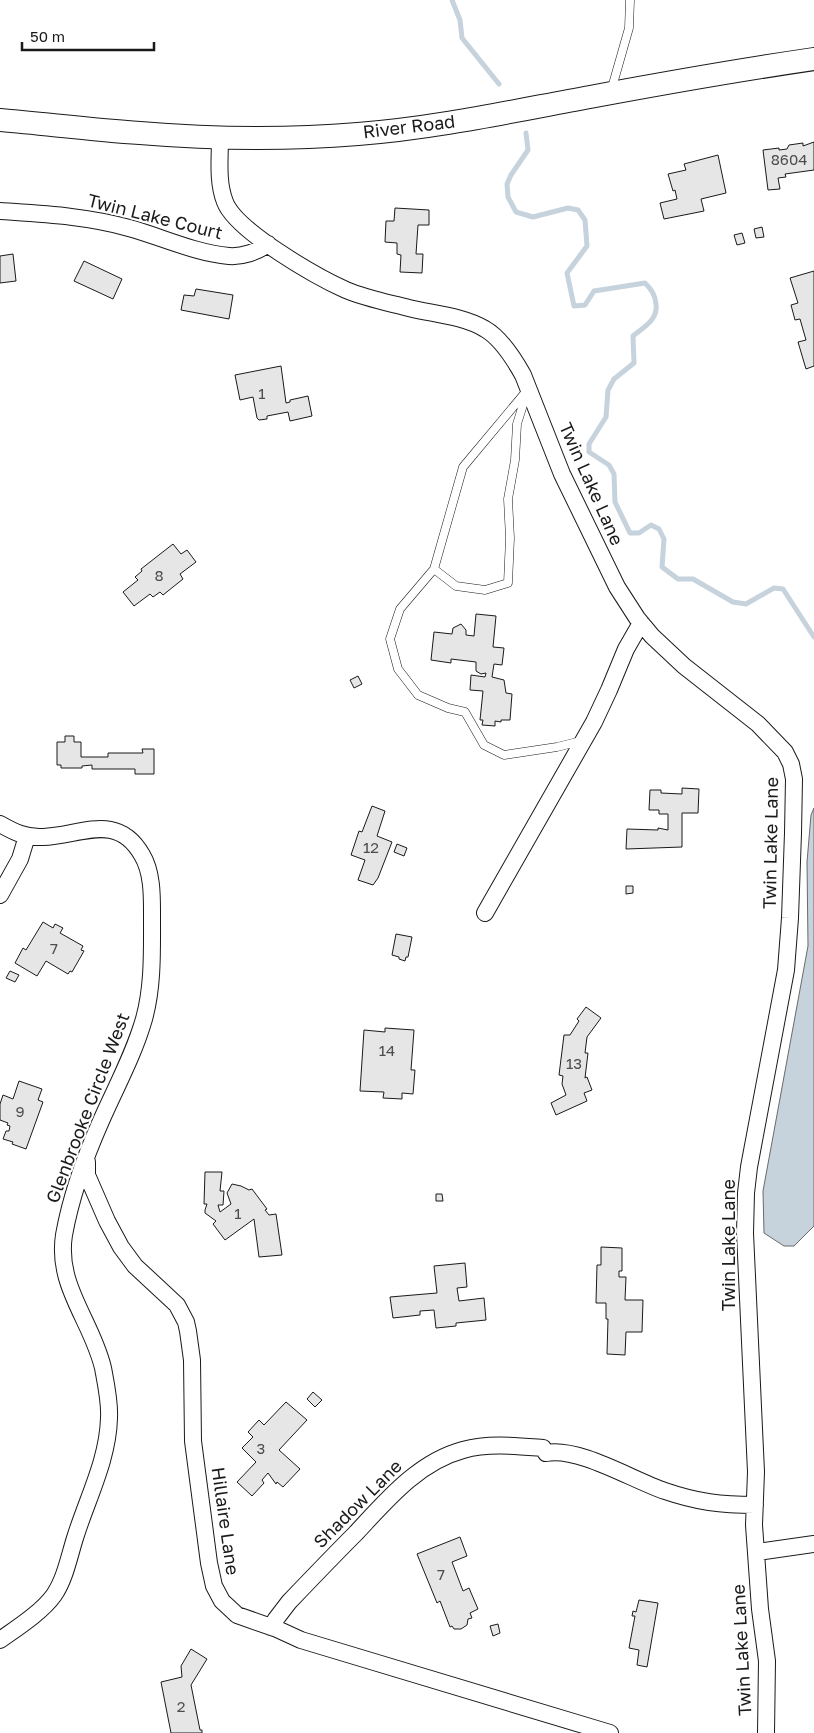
<svg xmlns="http://www.w3.org/2000/svg" width="814" height="1733" font-family="'Golos Text',sans-serif">
<rect width="100%" height="100%" fill="#fff"/>
<path fill="#c6d2dc" stroke="#6a6a6a" d="M814,808V1226L794,1246H784L764,1233L763,1191L808,946L807,862L811,815Z"/>
<g fill="none" stroke-linecap="round" stroke-linejoin="round">
<path stroke="#c6d2dc" stroke-width="5" d="M452,0L460,20L462,38L499,84
M526,133L528,150L511,175L507,184L508,197L516,212L533,217L568,208L578,210L585,220L587,246L567,273L574,306L585,305L594,291L645,283C652,290 655,295 656,304C658,320 644,327 633,336L634,363L614,379L608,390L606,417L589,444V452L609,465L614,474L615,502L630,533H639L651,525L659,529L664,539L662,567L678,579H693L733,602L746,604L774,588L783,589L814,637"/>
</g>
<path fill="#e6e6e6" stroke="#1a1a1a" d="M814,142V170L785,174L786,177L778,178L780,189L768,190L763,150L779,148V150L787,149L789,145L803,143V146Z
M718,155L726,193L701,199L704,211L664,219L660,203L677,199L675,190L673,191L668,174L686,170L684,164Z
M395,208L429,210V225H418L416,254H423L422,273L400,272L401,255L397,254V243L385,242L386,221H394Z
M762,227L764,237L756,238L754,229Z
M742,233L745,243L737,245L734,235Z
M13,254L16,281L0,283V256Z
M84,261L122,279L113,299L74,281Z
M814,271V366L806,369L798,342L806,340L800,319L795,320L791,305L798,303L790,278Z
M196,289L233,295L229,319L181,310L184,295L194,296Z
M281,366L286,403L290,402V400L308,396L312,416L290,421L288,412L267,416V419L259,420L257,418L253,397L240,400L235,375Z
M173,544L181,554L187,550L196,562L180,574L183,579L163,595L160,592L153,597L150,594L134,606L123,592L138,580L135,577L142,571L141,569Z
M476,614L496,616L493,647L504,648L502,665L494,664L492,677L504,680L506,693L512,694L510,720H501V722L495,721V726L482,725L483,720H480L483,691L470,690L471,675L485,677L486,673L481,674L476,671V662L451,659V663L431,660L434,632L452,634L453,628L461,624L466,630V635L474,636Z
M358,676L362,684L354,688L350,680Z
M65,736H74V742H81V757H108V753H143L142,749H154V774H135V769H92V765L82,766V768H61V765H57V742H65Z
M682,788L699,789L698,813H682V847L626,849L627,829L658,830V828L668,830V814H659V810H649L650,790H661V793L682,794Z
M372,806L385,811L377,836L392,842L378,878L373,885L358,880L365,860L351,855L359,831L362,832Z
M397,844L407,848L404,856L394,852Z
M626,886H633V893L626,894Z
M43,922L53,928L55,924L63,928L60,933L83,946L81,950L84,951L72,972L70,971L68,974L46,961L37,976L15,963L23,948L26,950Z
M396,934L412,937L408,957H406L405,961L399,959V957L392,955Z
M10,971L19,975L15,982L6,978Z
M586,1007L601,1018L587,1037L585,1053H588L585,1078L587,1077L592,1090L584,1093L587,1101L556,1115L551,1103L566,1095L562,1084L563,1076L559,1075L564,1035H570L579,1021L577,1019Z
M385,1028L414,1030L411,1070H415L413,1094L402,1093V1099L383,1098L384,1092L360,1091L364,1030L385,1032Z
M19,1081L42,1089L38,1100L43,1102L26,1149L12,1144L13,1142L3,1139L6,1131H9L10,1126L7,1125L8,1123L0,1120V1104L3,1095L13,1099Z
M205,1172H222L220,1191H224L223,1205H218L220,1212L231,1204L227,1193L232,1184L241,1186L249,1190L252,1189L267,1209L265,1210L269,1215L276,1214L282,1255L259,1257L254,1219L225,1240L213,1224L216,1221L205,1213V1210L207,1204H204Z
M436,1194H442L443,1201H436Z
M601,1247L622,1248V1271H619V1277H626L625,1300H643L642,1332H626L625,1355L607,1354L608,1319H606V1303H596L597,1265H601Z
M465,1263L467,1287L457,1288L459,1301L484,1298L486,1320L456,1323V1326L436,1328L434,1310L420,1311V1315L393,1318L390,1297L437,1293L434,1266Z
M313,1392L322,1400L315,1407L307,1399Z
M286,1402L307,1420L279,1450L300,1469L283,1487L277,1482L276,1484L268,1473L262,1480L264,1483L252,1496L237,1482L256,1462L242,1448L253,1437L248,1432L259,1420L264,1425Z
M460,1537L467,1556L452,1562L463,1591L469,1588L478,1609L470,1613L472,1618L468,1619L467,1625L461,1629H454L452,1626L450,1627L440,1601L437,1603L417,1554Z
M639,1600L658,1603L647,1667L637,1665L639,1650L629,1648L635,1616H632L633,1611L636,1612Z
M498,1624L500,1633L493,1636L490,1626Z
M191,1649L207,1659L191,1685L200,1730H202V1733H171L161,1682L182,1677L181,1666Z"/>
<g fill="none" stroke-linecap="round" stroke-linejoin="round">
<defs>
<path id="service" d="M611,91L629,28L630,0
M529,388L463,467L434,569L400,609L390,639L398,669L418,695L448,708L465,712L484,745L504,755L557,747L581,741
M434,569L456,586L485,590L508,583L510,538L508,499L515,460L517,424L527,392"/>
<path id="minor" d="M220,138C220,158 217,182 225,202C236,231 317,277 346,290C365,298 385,302 405,307C430,314 462,315 485,329C501,338 514,359 523,375L562,474L617,587L637,618L652,636L684,666L758,724L785,752L791,764L794,779L793,833L790,918L786,970L749,1167L746,1193L745,1233L756,1472L754,1525L760,1609L767,1661L766,1733
M0,211C43,214 87,216 129,228C162,237 195,253 229,256C242,257 257,252 268,244
M0,824C14,832 26,838 43,837C80,836 117,811 142,855C153,873 152,899 152,919C152,951 153,987 144,1019C134,1054 116,1087 101,1121C85,1157 71,1196 64,1235C56,1286 92,1321 103,1368C106,1384 110,1402 109,1418C108,1460 87,1499 75,1538C69,1557 65,1579 54,1595C42,1612 17,1628 0,1640
M0,895L20,859L27,836
M485,913L594,722L609,690L626,649L641,623
M87,1162V1175L107,1221L121,1247L135,1266L177,1305L186,1322L188,1331L192,1360L193,1441L209,1563L214,1586L222,1601L237,1615L277,1629L301,1640L610,1733
M757,1552L814,1544
M271,1627L276,1619L289,1602C311,1579 333,1556 356,1533C386,1501 418,1462 463,1450C488,1443 517,1446 543,1448L546,1453C580,1447 632,1480 665,1491C697,1502 721,1505 755,1505"/>
<path id="secondary" d="M0,120C47,124 93,130 140,133C212,139 286,140 358,134C436,128 513,111 590,97C665,83 739,70 814,59"/>
</defs>
<use href="#service" stroke="#1a1a1a" stroke-width="9"/>
<use href="#minor" stroke="#1a1a1a" stroke-width="18"/>
<use href="#secondary" stroke="#1a1a1a" stroke-width="24"/>
<use href="#service" stroke="#fff" stroke-width="8"/>
<use href="#minor" stroke="#fff" stroke-width="16"/>
<use href="#secondary" stroke="#fff" stroke-width="22"/>
</g>
<g text-anchor="middle" stroke-width="4" stroke-linejoin="round" paint-order="stroke">
<g font-size="15" fill="#4d4d4d">
<text x="789" y="165">8604</text>
<text x="262" y="399">1</text>
<text x="159" y="581">8</text>
<text x="371" y="853">12</text>
<text x="54" y="954">7</text>
<text x="387" y="1056">14</text>
<text x="574" y="1069">13</text>
<text x="20" y="1117">9</text>
<text x="238" y="1219">1</text>
<text x="261" y="1454">3</text>
<text x="441" y="1580">7</text>
<text x="181" y="1712">2</text>
</g>
<g font-size="18" fill="#1a1a1a" stroke="#fff">
<text transform="translate(409 127) rotate(-7)" y="6">River Road</text>
<text transform="translate(155 217) rotate(14)" y="6">Twin Lake Court</text>
<text transform="translate(591 484) rotate(66)" y="6">Twin Lake Lane</text>
<text transform="translate(771 843) rotate(-89)" y="6">Twin Lake Lane</text>
<text transform="translate(88 1108) rotate(-69)" y="6">Glenbrooke Circle West</text>
<text transform="translate(729 1245) rotate(-90)" y="6">Twin Lake Lane</text>
<text transform="translate(358 1504) rotate(-45)" y="6">Shadow Lane</text>
<text transform="translate(225 1521) rotate(82)" y="6">Hillaire Lane</text>
<text transform="translate(742 1650) rotate(-93)" y="6">Twin Lake Lane</text>
</g>
</g>
<path d="M22 42v8h132v-8" fill="none" stroke="#1a1a1a" stroke-width="2.5"/>
<text x="30" y="42" font-size="15" fill="#1a1a1a" stroke="#ffffff" stroke-width="4" paint-order="stroke">50 m</text>
</svg>
